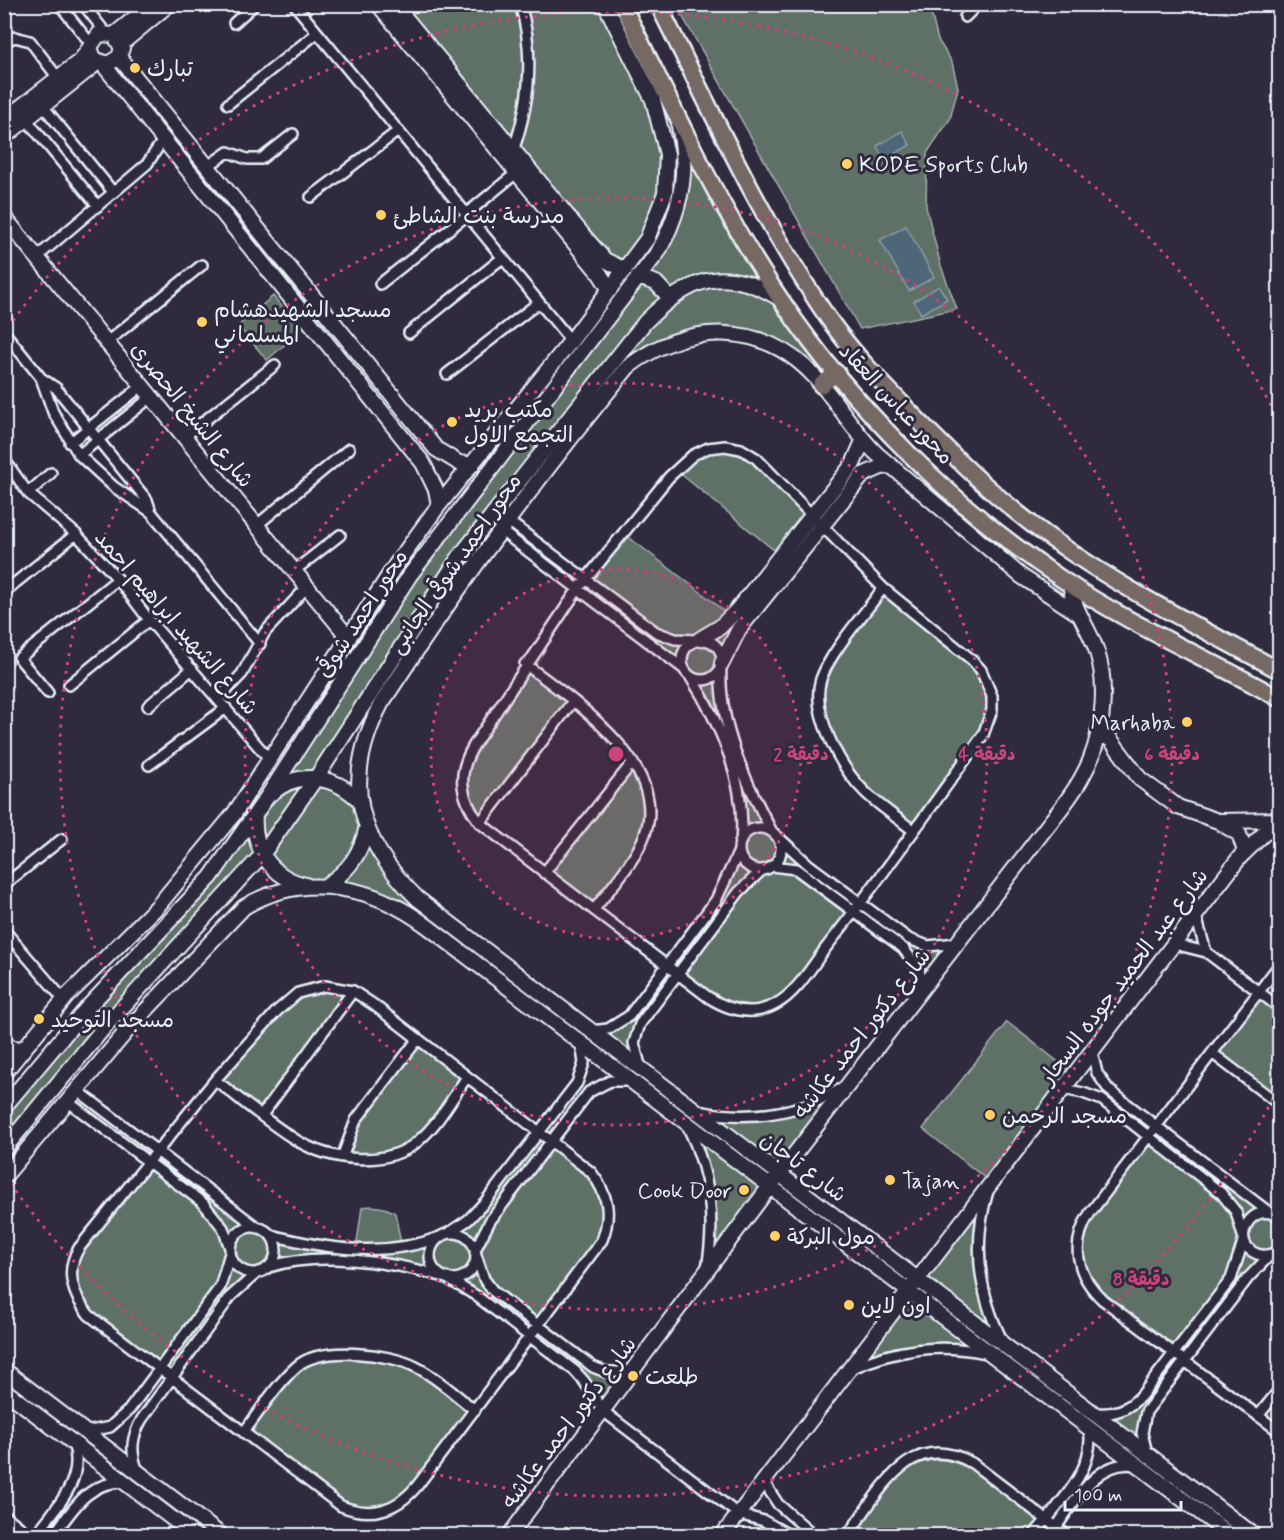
<svg xmlns="http://www.w3.org/2000/svg" width="1284" height="1540" font-family="Mynerve,'Playpen Sans Arabic',sans-serif">
<rect width="100%" height="100%" fill="#2f2a3d"/>
<filter id="ink" filterUnits="userSpaceOnUse"><feTurbulence type="fractalNoise" baseFrequency=".0167" numOctaves="2"/><feDisplacementMap in="SourceGraphic" scale="12" xChannelSelector="R" yChannelSelector="G"/><feConvolveMatrix kernelMatrix="1 2 1 2 8 2 1 2 1" color-interpolation-filters="sRGB"/></filter>
<g filter="url(#ink)">
<path fill="#5f6f66" stroke="#a4b0af" stroke-width="1.5" d="M394,5H605L661,129L662,205L620,268Z
M676,5H929L938,40L952,62L958,88L950,119L927,153L926,207L941,266L957,309L860,329Z
M681,135L738,230L837,373L821,385L796,359L727,333L627,358L644,325L517,484L317,778L352,793L388,866L591,1031L616,1026L716,901L739,851L742,812L715,723L690,676L578,589L623,533L711,600L730,617L781,556L676,470L708,448L741,449L823,525L746,618L721,667L725,720L772,832L909,939L947,946L923,988L915,962L854,912L778,1003L742,1012L678,974L640,1024L638,1062L696,1110L785,1112L849,1084L707,1271L711,1195L686,1122L409,912L311,886L262,855L5,1149V1107L211,877L410,575L658,252L678,210Z
M273,296L302,330L267,360L238,326Z
M883,588L962,652L988,683L989,724L914,831L864,791L826,729L820,682Z
M525,664L573,701L480,823L469,810L465,760Z
M632,763L646,797V831L594,910L544,873Z
M311,988L353,991L262,1115L215,1080L277,1011Z
M1258,992L1279,1008V1105L1212,1053Z
M1007,1022L1075,1075L991,1182L978,1265L1005,1344L918,1279L991,1183L923,1129Z
M418,1039L467,1077L428,1132L392,1156L343,1155L351,1131Z
M1156,1127L1279,1218V1251L1270,1255L1152,1404L1144,1444L1105,1414L1125,1409L1174,1353L1091,1289L1078,1238Z
M539,1132L600,1184L607,1226L539,1327L593,1367L631,1372L603,1411L575,1371L441,1276L314,1257L269,1267L248,1280L172,1377L89,1315L73,1283L79,1248L158,1153L271,1235L356,1249L362,1207C372,1205 386,1207 395,1213L402,1248L417,1245L457,1228Z
M909,1291L991,1354L918,1349L848,1370Z
M322,1354L404,1362L475,1410L397,1506L355,1511L244,1432L296,1367Z
M4,1370L222,1535H195L5,1390Z
M958,1456L1046,1519L1033,1535L847,1536L911,1459Z"/>
<path fill="#4e6678" stroke="#8c9eab" stroke-width="1.5" d="M902,131L910,145L884,160L877,146Z
M906,226L934,277L909,291L880,240Z
M939,286L947,299L921,314L914,301Z"/>
<g fill="none" stroke-linecap="round" stroke-linejoin="round">
<defs>
<path id="street" d="M59,4L91,44
M83,4L105,32
M294,4L571,341
M965,17L978,4
M234,23L255,4
M4,42L15,37L30,41L58,78
M228,104L317,33
M43,106L113,192
M26,119L98,206
M513,151C530,103 535,54 520,4
M208,166L228,152L247,159H261L293,134
M311,197L398,131
M465,215L515,174
M37,257L147,164L163,140
M380,284L466,216
M4,332L41,378L56,388L147,500L151,512
M409,333L501,259
M107,342L202,265
M447,374L538,303
M41,378L53,412L79,455L114,487L151,512L260,644
M184,437L275,365
M70,443L142,386
M725,446L741,449L756,458L883,588L972,660L981,670L992,696V710L983,735C932,806 882,877 828,945C813,964 798,992 776,1004C753,1017 730,1011 708,997L480,823C459,797 457,773 474,745L578,589L669,477L693,455L708,448Z
M79,455L151,397
M4,459L28,493L76,534L118,579L149,620L270,760
M28,493L51,473
M507,520L656,632L675,639L696,640
M257,525L349,449
M500,530L684,669
M294,571L340,535
M883,588C864,615 832,649 821,679C810,712 841,768 864,791C879,806 898,818 914,831
M4,592L76,534
M682 660a20 20 0 1 1 40 0a20 20 0 1 1-40 0Z
M525,664C571,699 670,764 645,834C635,862 611,887 594,910
M721,667C718,725 746,782 772,832
M690,676C720,723 747,784 741,841
M69,685L149,620
M48,693L19,658L118,579
M218,699L242,674L265,632L307,587
M148,706L192,669
M149,765L226,708
M480,823L573,701
M739 849a21 21 0 1 1 42 0a21 21 0 1 1-42 0Z
M778,837L808,864L909,939L928,946L957,943
M772,866L796,869L903,948L919,970L923,988
M544,873L632,763
M4,885L62,839
M1196,916L1206,952
M4,930L64,1000
M1174,944L1206,952L1280,1008
M1280,964L1090,1213C1070,1244 1076,1275 1103,1300L1280,1432
M325,986L353,991L374,1005L591,1172C608,1194 612,1214 602,1240L417,1486C396,1511 372,1518 341,1506L89,1315C72,1295 65,1270 79,1248L215,1080L277,1011L298,993Z
M591,1031L608,1029L629,1016L716,900L739,851
M1092,1052L1097,1073L1109,1090L1270,1213
M1212,1053L1280,1105
M640,1065L634,1043L640,1024L739,892L762,870
M215,1080C242,1100 268,1123 296,1140C330,1161 386,1168 417,1142C438,1125 452,1098 467,1077
M1063,1089L1083,1093L1102,1100L1221,1193L1236,1212L1243,1236
M77,1090L258,1228
M67,1101L203,1203L223,1228L230,1248
M699,1111C749,1121 797,1114 841,1089
M262,1115L353,991
M688,1127C710,1173 716,1218 707,1268
M343,1155L356,1120L418,1039
M988,1191C972,1244 978,1293 1003,1342
M1280,1218C1253,1197 1227,1242 1257,1254C1266,1257 1273,1255 1280,1249
M230 1250a23 23 0 1 1 46 0a23 23 0 1 1-46 0Z
M430 1256a23 23 0 1 1 46 0a23 23 0 1 1-46 0Z
M447,1234L468,1220L485,1202L577,1083L584,1063L581,1043
M271,1235C326,1249 385,1258 440,1237
M475,1250L490,1221L589,1092L610,1081H629
M475,1252L484,1279L493,1291L593,1367L606,1372H631
M269,1267C318,1251 392,1262 441,1276
M448,1279L475,1295L575,1371L584,1381L603,1411L738,1514L764,1521L791,1536
M850,1369C895,1349 938,1343 986,1353
M1096,1413C1115,1415 1128,1409 1141,1396L1231,1279L1244,1239
M1258,1416L1280,1389
M86,1432L110,1427L129,1410L220,1287L230,1253
M244,1432C260,1411 276,1385 296,1367C320,1345 389,1353 416,1367C437,1377 456,1396 475,1410
M1147,1453L1142,1433L1146,1412L1248,1278L1270,1255
M137,1469C130,1450 132,1436 142,1419L231,1296L258,1272
M763,1481L778,1504L815,1536
M4,1515L31,1536
M35,1536C56,1507 86,1480 73,1443
M53,1536C73,1509 88,1481 125,1482
M847,1536C880,1492 909,1428 972,1463L1068,1536
M1033,1536C1057,1505 1097,1470 1089,1428
M1050,1536C1071,1508 1095,1458 1135,1465"/>
<path id="secondary" d="M378,4L600,274L610,290
M394,4L583,235L605,260L625,270
M114,35L152,4
M121,44L169,4
M119,57L436,449L459,463L472,465
M102,63L423,463L436,490L439,505
M4,120L81,60L99,34L114,35L122,48L119,57L108,64L94,59L90,47
M4,137L98,62
M4,217L349,638
M638,277L656,283L670,298
M1077,613L1021,576L877,454C853,431 837,401 814,376C762,320 685,322 628,367C539,475 457,587 381,704C341,781 357,840 418,899L1255,1536
M700,639L720,627L737,610L853,464L863,441
M722,663L739,629L863,475L881,467L891,466
M1098,731L1111,740L1140,779L1178,807L1218,821L1278,820
M272,793C301,768 337,777 361,802
M255,815C252,849 272,878 306,885
M1222,824L1239,834L1245,851
M325,886C349,871 361,854 367,826
M4,1042L12,1048L23,1049
M4,1073L67,996L157,907L234,814L397,563L439,505L571,341L647,239L665,193L667,154L653,100L605,4
M4,1107L87,1008L211,877L267,797L410,575L658,252C680,213 690,171 679,126
M4,1149L106,1025L262,855L316,778L460,556L645,322C689,278 723,264 779,298
M4,1177L131,1026L244,907C304,871 374,886 427,926L1231,1536
M4,1370L222,1536
M4,1390L195,1536
M509,1536L770,1186L1045,829C1058,812 1072,796 1082,777C1102,743 1109,689 1097,652C1089,627 1074,612 1070,584
M722,1536L1240,857L1280,818"/>
<path id="primary" d="M622,4C672,104 718,208 781,300C851,405 958,511 1063,580C1132,626 1208,658 1280,699
M658,4C711,110 761,220 828,318C853,354 885,386 915,417C958,461 1002,504 1052,539C1123,590 1203,629 1280,671
M821,385L837,373"/>
</defs>
<use href="#street" stroke="#e8f1f8" stroke-width="14"/>
<use href="#secondary" stroke="#e8f1f8" stroke-width="18"/>
<use href="#primary" stroke="#e8f1f8" stroke-width="20"/>
<use href="#street" stroke="#2f2a3d" stroke-width="9"/>
<use href="#secondary" stroke="#2f2a3d" stroke-width="14"/>
<use href="#primary" stroke="#766964" stroke-width="15"/>
</g>
</g>
<circle cx="616" cy="754" r="185" fill="#ca437a" fill-opacity=".12"/>
<g fill="none" stroke="#ca437a" stroke-width="3" stroke-dasharray="3 6">
<circle cx="616" cy="754" r="185"/>
<circle cx="616" cy="754" r="371"/>
<circle cx="616" cy="754" r="556"/>
<path d="M1277 1091A742 742 0 0 1 8 1180M8 328A742 742 0 0 1 1277 417"/>
</g>
<g fill="#ffd166" stroke="#2f2a3d" stroke-width="2">
<circle cx="135" cy="68" r="6"/>
<circle cx="847" cy="164" r="6"/>
<circle cx="381" cy="215" r="6"/>
<circle cx="202" cy="322" r="6"/>
<circle cx="452" cy="422" r="6"/>
<circle cx="1187" cy="722" r="6"/>
<circle cx="39" cy="1019" r="6"/>
<circle cx="990" cy="1115" r="6"/>
<circle cx="890" cy="1180" r="6"/>
<circle cx="744" cy="1190" r="6"/>
<circle cx="775" cy="1236" r="6"/>
<circle cx="849" cy="1305" r="6"/>
<circle cx="633" cy="1376" r="6"/>
</g>
<g text-anchor="middle" stroke-width="6" stroke-linejoin="round" paint-order="stroke">
<g font-size="22" fill="#e8f1f8" stroke="#2f2a3d" text-anchor="start">
<text x="147" y="76">تبارك</text>
<text x="859" y="172">KODE Sports Club</text>
<text x="393" y="223">مدرسة بنت الشاطئ</text>
<text x="214" y="317">مسجد الشهيدهشام<tspan x="214" dy="25">المسلماني</tspan></text>
<text x="464" y="417">مكتب بريد<tspan x="464" dy="25">التجمع الاول</tspan></text>
<text x="1175" y="730" text-anchor="end">Marhaba</text>
<text x="51" y="1027">مسجد التوحيد</text>
<text x="1002" y="1123">مسجد الرحمن</text>
<text x="902" y="1188">Tajan</text>
<text x="732" y="1198" text-anchor="end">Cook Door</text>
<text x="787" y="1244">مول البركة</text>
<text x="861" y="1313">اون لاين</text>
<text x="645" y="1384">طلعت</text>
</g>
<g font-size="22" fill="#e8f1f8" stroke="#2f2a3d">
<text transform="translate(897 403) rotate(47)" y="8">محور عباس العقاد</text>
<text transform="translate(193 414) rotate(51)" y="8">شارع الشيخ الحصرى</text>
<text transform="translate(454 563) rotate(-55)" y="8">محور احمد شوقى الجانبى</text>
<text transform="translate(361 613) rotate(-57)" y="8">محور احمد شوقى</text>
<text transform="translate(177 622) rotate(49)" y="8">شارع الشهيد ابراهيم احمد</text>
<text transform="translate(1123 976) rotate(-53)" y="8">شارع عبد الحميد جوده السحار</text>
<text transform="translate(861 1033) rotate(-52)" y="8">شارع دكتور احمد عكاشه</text>
<text transform="translate(804 1166) rotate(37)" y="8">شارع تاجان</text>
<text transform="translate(568 1422) rotate(-53)" y="8">شارع دكتور احمد عكاشه</text>
</g>
</g>
<circle cx="616" cy="754" r="9" fill="#ca437a" stroke="#2f2a3d" stroke-width="3"/>
<g font-size="18" text-anchor="middle" font-weight="bold" fill="#ca437a" stroke="#2f2a3d" stroke-width="6" stroke-linejoin="round" paint-order="stroke">
<text x="801" y="760">2 دقيقة</text>
<text x="987" y="760">4 دقيقة</text>
<text x="1172" y="760">6 دقيقة</text>
<text x="1141" y="1285">8 دقيقة</text>
</g>
<rect width="1284" height="1540" fill="none" stroke="#2f2a3d" stroke-width="24"/>
<rect x="12" y="12" width="1260" height="1516" fill="none" stroke="#e8f1f8" stroke-width="2" filter="url(#ink)"/>
<path d="M1065 1501v9h116v-9" fill="none" stroke="#e8f1f8" stroke-width="3"/>
<text x="1074" y="1501" font-size="18" fill="#e8f1f8" stroke="#2f2a3d" stroke-width="4.5" paint-order="stroke">100 m</text>
</svg>
